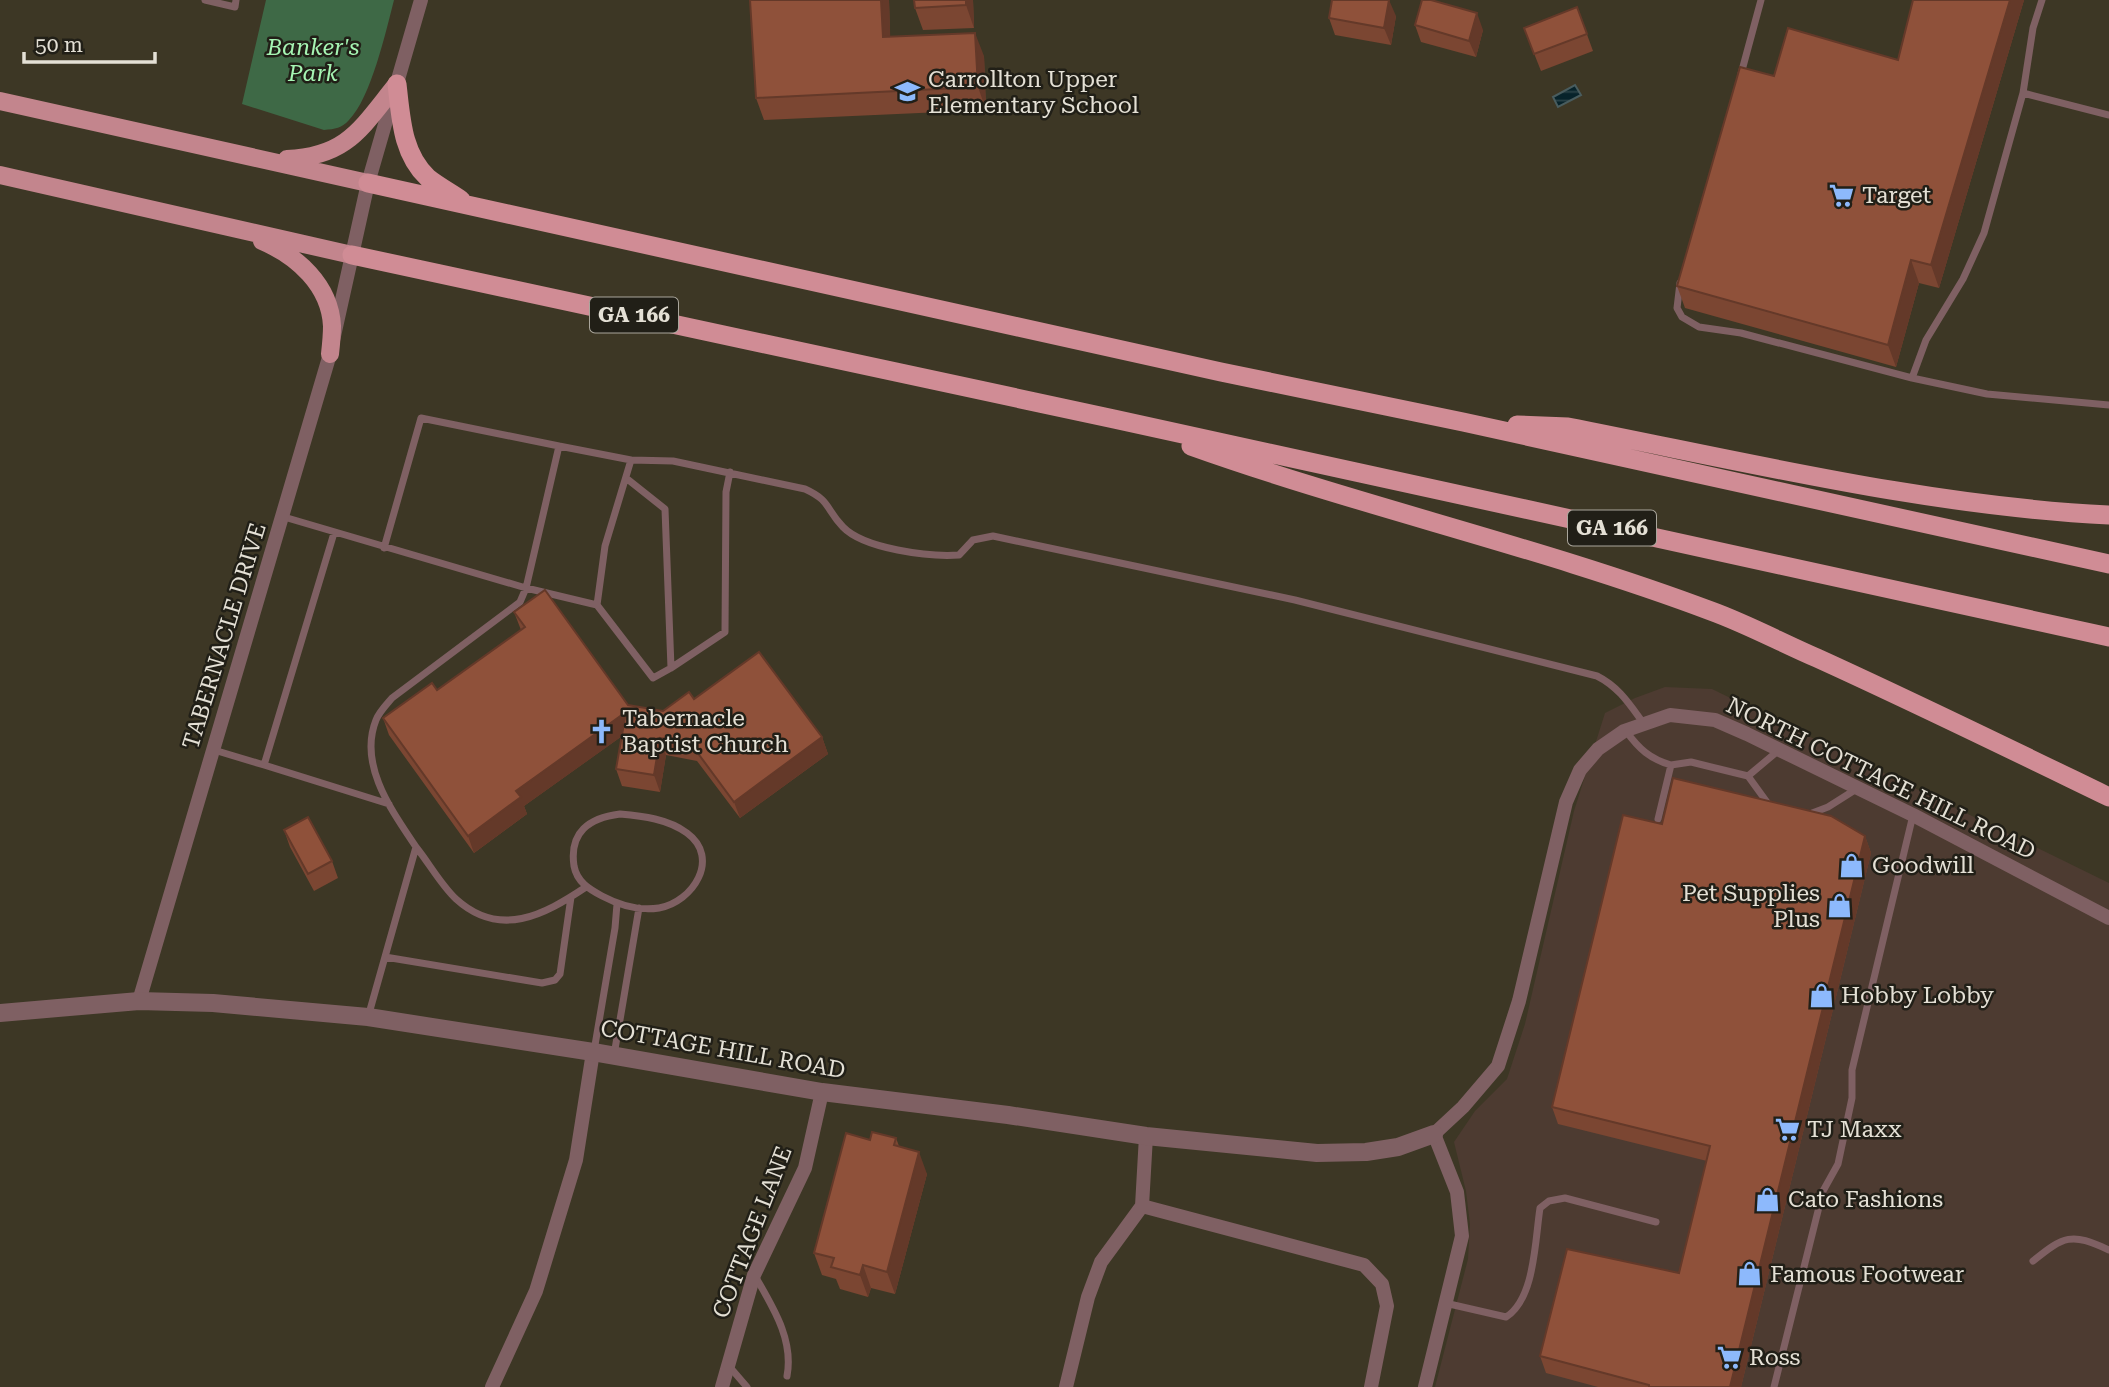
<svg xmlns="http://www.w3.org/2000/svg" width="2109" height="1387" font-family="'Roboto Serif',serif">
<defs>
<pattern id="water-rules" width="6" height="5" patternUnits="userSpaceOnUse" patternTransform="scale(1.75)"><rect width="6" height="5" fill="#07232b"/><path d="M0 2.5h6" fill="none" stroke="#2b4349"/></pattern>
</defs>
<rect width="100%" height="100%" fill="#3d3725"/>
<path fill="#4d3b31" d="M1665,687L1712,689L2109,883V1387H1435L1468,1259L1470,1224L1466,1191L1454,1142L1475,1111L1507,1079L1525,1024L1574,811L1605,713L1635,698Z"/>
<path fill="#3e6946" d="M266,0H394C386,31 371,98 349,120C342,128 335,129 324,130L242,104Z"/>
<path fill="url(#water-rules)" stroke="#495c5e" stroke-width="2" d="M1575,85L1581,95L1558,107L1553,97Z"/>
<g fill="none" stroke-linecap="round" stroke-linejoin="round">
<path stroke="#7f6063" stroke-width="7" d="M205,0L235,7L236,0
M2042,0L2033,28L2023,93L1984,233L1963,279L1926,340L1912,378L1987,394L2109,405
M1741,74L1761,0
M2023,93L2109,115
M1680,283L1677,308L1682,317L1699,327L1741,333L1912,378
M559,446L631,460
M626,478L665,509L671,668L725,632L726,492L730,472
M284,517L526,588L597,605L653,678L671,668
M334,533L264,765L389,804
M597,605L605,546L631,460L673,461L805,489C831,501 825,508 843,527C864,549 929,557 959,555L973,540L993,536L1295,600L1597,676C1619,687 1630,705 1644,724
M1626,731C1639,749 1650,759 1671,765L1658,819
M214,750L264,765
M1671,765L1691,762L1748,776L1779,750
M1748,776L1769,805
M620,814C643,816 668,819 687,833C721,858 693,902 659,908C640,911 619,905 602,896C589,889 577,882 574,866C569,832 589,818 620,814Z
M1807,815L1828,807L1858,788
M416,847C429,863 441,885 456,899C500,939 544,915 586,887
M385,957L542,983L555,980L560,974L571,897
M368,1017L416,847C392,811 358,765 376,720C379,712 386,705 392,698L520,602L526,588L559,446L421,418L384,548
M594,1051L615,928L617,904
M614,1055L639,908
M2033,1261C2064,1236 2071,1232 2109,1250
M755,1276C772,1306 794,1339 787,1376
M1445,1303L1506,1317C1535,1299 1535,1240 1540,1208L1549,1201L1565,1198L1656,1222
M728,1365L747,1387
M1774,1387L1823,1191L1838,1164L1852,1098V1070L1913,815"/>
<path stroke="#7f6063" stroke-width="14" d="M139,1001L330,354L368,183L421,0
M1142,1206L1364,1265L1382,1284L1387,1306L1371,1387
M492,1387L536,1291L576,1160L593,1052
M722,1387L754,1275L805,1168L822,1092
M1066,1387L1088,1297L1101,1262L1142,1206L1146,1136
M1425,1387L1462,1236L1457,1192L1434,1134L1463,1107L1498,1066L1519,1001L1566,802L1580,770L1598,749L1624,731L1670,715L1715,720L1747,734L1913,815L2109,918"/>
<path stroke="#7f6063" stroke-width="18" d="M0,1013L139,1001L213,1003L368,1017L593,1052L822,1092L1008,1115L1146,1136L1317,1153L1366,1152L1398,1147L1434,1134"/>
<path stroke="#c3858d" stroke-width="18" d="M0,101L368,183
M287,159C348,156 361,128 397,84
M0,175L352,255
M262,241C297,256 330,285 332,326C332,336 331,345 330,354"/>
<path stroke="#d08c95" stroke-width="19" d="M397,84C401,118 402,154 428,178C438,186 451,193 461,200
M368,183L1221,372L1463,422L2109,564
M352,255L1114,419L2109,637
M1517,425L1568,427C1747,462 1927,506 2109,515
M1191,446C1362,507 1541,547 1711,611C1747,624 1782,643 1817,658C1916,703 2012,750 2109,797"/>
</g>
<path fill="#7b4632" d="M750,0H889L890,37L984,56L986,110L764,120L756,98Z
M973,0L974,28L923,30L915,8Z
M1913,0H2024L1939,288L1919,283L1896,367L1685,308L1677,286L1774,76L1898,60Z
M1577,7L1593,51L1541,71L1524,28Z
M1396,16L1391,45L1335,35L1329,18Z
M1415,25L1483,30L1476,57L1421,42Z
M514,612L628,705L663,711L694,699L822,737L828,754L740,818L697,761L666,755L660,792L622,786L616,769L622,736L524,806L527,814L474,853L389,735L383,718L437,690L521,630Z
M1662,824L1865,836L1871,853L1741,1387H1598L1546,1373L1540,1356L1679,1273L1707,1161L1558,1124L1552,1107Z
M284,830L332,861L338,878L314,891L290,847Z
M896,1138L899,1146L927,1174L895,1294L871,1288L868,1297L840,1289L836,1279L822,1275L814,1253L870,1140Z"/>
<path fill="#643929" d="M881,0H889L891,59L883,37Z
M966,0H973L974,28L966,5Z
M1389,0L1396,16L1391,45L1384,28Z
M2010,0H2024L1939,288L1931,265Z
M1477,13L1483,30L1476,57L1469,41Z
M975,33L984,56L986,110L978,87Z
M1911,260L1919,283L1896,367L1888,345Z
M626,712L632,729L524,806L527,814L474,853L468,836L516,791Z
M822,737L828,754L740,818L734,802Z
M660,738L666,755L660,792L654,775Z
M1865,836L1871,853L1741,1387H1730Z
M919,1152L927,1174L895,1294L887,1272Z
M863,1265L871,1288L868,1297L860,1275Z"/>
<path fill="#8f513a" stroke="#643929" stroke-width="2" d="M750,0H881L883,37L975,33L978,87L756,98Z
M914,0H966V5L915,8Z
M1332,0H1389L1384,28L1329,18Z
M1422,0H1431L1477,13L1469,41L1415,25Z
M1913,0H2010L1931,265L1911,260L1888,345L1677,286L1740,67L1774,76L1788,28L1898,60Z
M1577,7L1587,34L1534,54L1524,28Z
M545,590L628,705L663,711L689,692L694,699L759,652L822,737L734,802L691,744L660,738L654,775L616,769L626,712L516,791L521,797L468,836L383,718L432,683L437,690L525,627L514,612Z
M1673,778L1831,816L1865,836L1730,1387H1649V1385L1540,1356L1567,1249L1679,1273L1710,1146L1552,1107L1623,815L1662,824Z
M308,817L332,861L308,874L284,830Z
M872,1132L896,1138L894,1145L919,1152L887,1272L863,1265L860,1275L831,1267L834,1258L814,1253L846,1133L870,1140Z"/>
<defs>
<symbol id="school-bare" viewBox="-9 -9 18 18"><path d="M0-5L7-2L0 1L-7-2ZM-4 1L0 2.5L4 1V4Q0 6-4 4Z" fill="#8db9fc" stroke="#211f17" stroke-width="2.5" paint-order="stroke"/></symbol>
<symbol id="supermarket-bare" viewBox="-9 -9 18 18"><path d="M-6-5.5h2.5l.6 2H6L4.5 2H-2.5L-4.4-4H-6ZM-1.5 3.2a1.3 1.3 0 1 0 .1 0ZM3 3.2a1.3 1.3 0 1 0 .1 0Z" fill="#8db9fc" stroke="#211f17" stroke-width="2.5" paint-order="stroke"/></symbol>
<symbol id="church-bare" viewBox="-9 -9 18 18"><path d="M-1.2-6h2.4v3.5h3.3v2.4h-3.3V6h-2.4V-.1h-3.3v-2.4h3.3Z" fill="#8db9fc" stroke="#211f17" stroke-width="2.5" paint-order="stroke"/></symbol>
<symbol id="shop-bare" viewBox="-9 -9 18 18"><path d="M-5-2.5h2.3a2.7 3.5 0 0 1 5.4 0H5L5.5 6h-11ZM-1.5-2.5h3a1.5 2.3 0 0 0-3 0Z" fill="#8db9fc" stroke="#211f17" stroke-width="2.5" paint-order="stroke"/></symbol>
</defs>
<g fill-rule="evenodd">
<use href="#school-bare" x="890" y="74" width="35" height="35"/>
<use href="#supermarket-bare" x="1824" y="178" width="35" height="35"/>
<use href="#church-bare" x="584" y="714" width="35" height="35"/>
<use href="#shop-bare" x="1834" y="848" width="35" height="35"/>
<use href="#shop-bare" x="1822" y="888" width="35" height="35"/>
<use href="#shop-bare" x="1804" y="978" width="35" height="35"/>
<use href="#supermarket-bare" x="1770" y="1112" width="35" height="35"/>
<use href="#shop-bare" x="1750" y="1182" width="35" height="35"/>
<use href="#shop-bare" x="1732" y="1256" width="35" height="35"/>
<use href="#supermarket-bare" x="1712" y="1340" width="35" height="35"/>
</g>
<g text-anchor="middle" stroke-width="5" stroke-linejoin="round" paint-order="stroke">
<g fill="#211f17" stroke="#aaa69c" stroke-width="2">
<rect x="590" y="297.5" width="88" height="35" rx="5"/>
<rect x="1568" y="510.5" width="88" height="35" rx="5"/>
</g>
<g font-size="21" font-weight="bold" fill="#e4e0d5">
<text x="634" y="322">GA 166</text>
<text x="1612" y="535">GA 166</text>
</g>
<g font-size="23" font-style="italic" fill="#a6f5b3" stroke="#211f17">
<text x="313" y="55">Banker's<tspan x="313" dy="26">Park</tspan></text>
</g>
<g font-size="23" fill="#e4e0d5" stroke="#211f17" text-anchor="start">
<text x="928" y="87">Carrollton Upper<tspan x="928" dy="26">Elementary School</tspan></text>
<text x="1862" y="203">Target</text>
<text x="622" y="726">Tabernacle<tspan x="622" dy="26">Baptist Church</tspan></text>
<text x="1872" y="873">Goodwill</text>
<text x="1820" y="901" text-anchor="end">Pet Supplies<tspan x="1820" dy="26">Plus</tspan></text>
<text x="1841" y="1003">Hobby Lobby</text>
<text x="1807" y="1137">TJ Maxx</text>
<text x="1788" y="1207">Cato Fashions</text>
<text x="1770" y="1282">Famous Footwear</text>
<text x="1749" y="1365">Ross</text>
</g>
<g font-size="23" fill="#e4e0d5" stroke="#211f17">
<text transform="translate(224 636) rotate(-73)" y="8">TABERNACLE DRIVE</text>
<text transform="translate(1881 778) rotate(26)" y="8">NORTH COTTAGE HILL ROAD</text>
<text transform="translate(723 1049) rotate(10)" y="8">COTTAGE HILL ROAD</text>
<text transform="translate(752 1232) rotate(-69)" y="8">COTTAGE LANE</text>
</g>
</g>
<path d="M24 52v10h131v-10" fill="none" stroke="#e4e0d5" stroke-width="3.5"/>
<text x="35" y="52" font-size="21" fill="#e4e0d5" stroke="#211f17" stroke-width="5" paint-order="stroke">50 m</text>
</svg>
